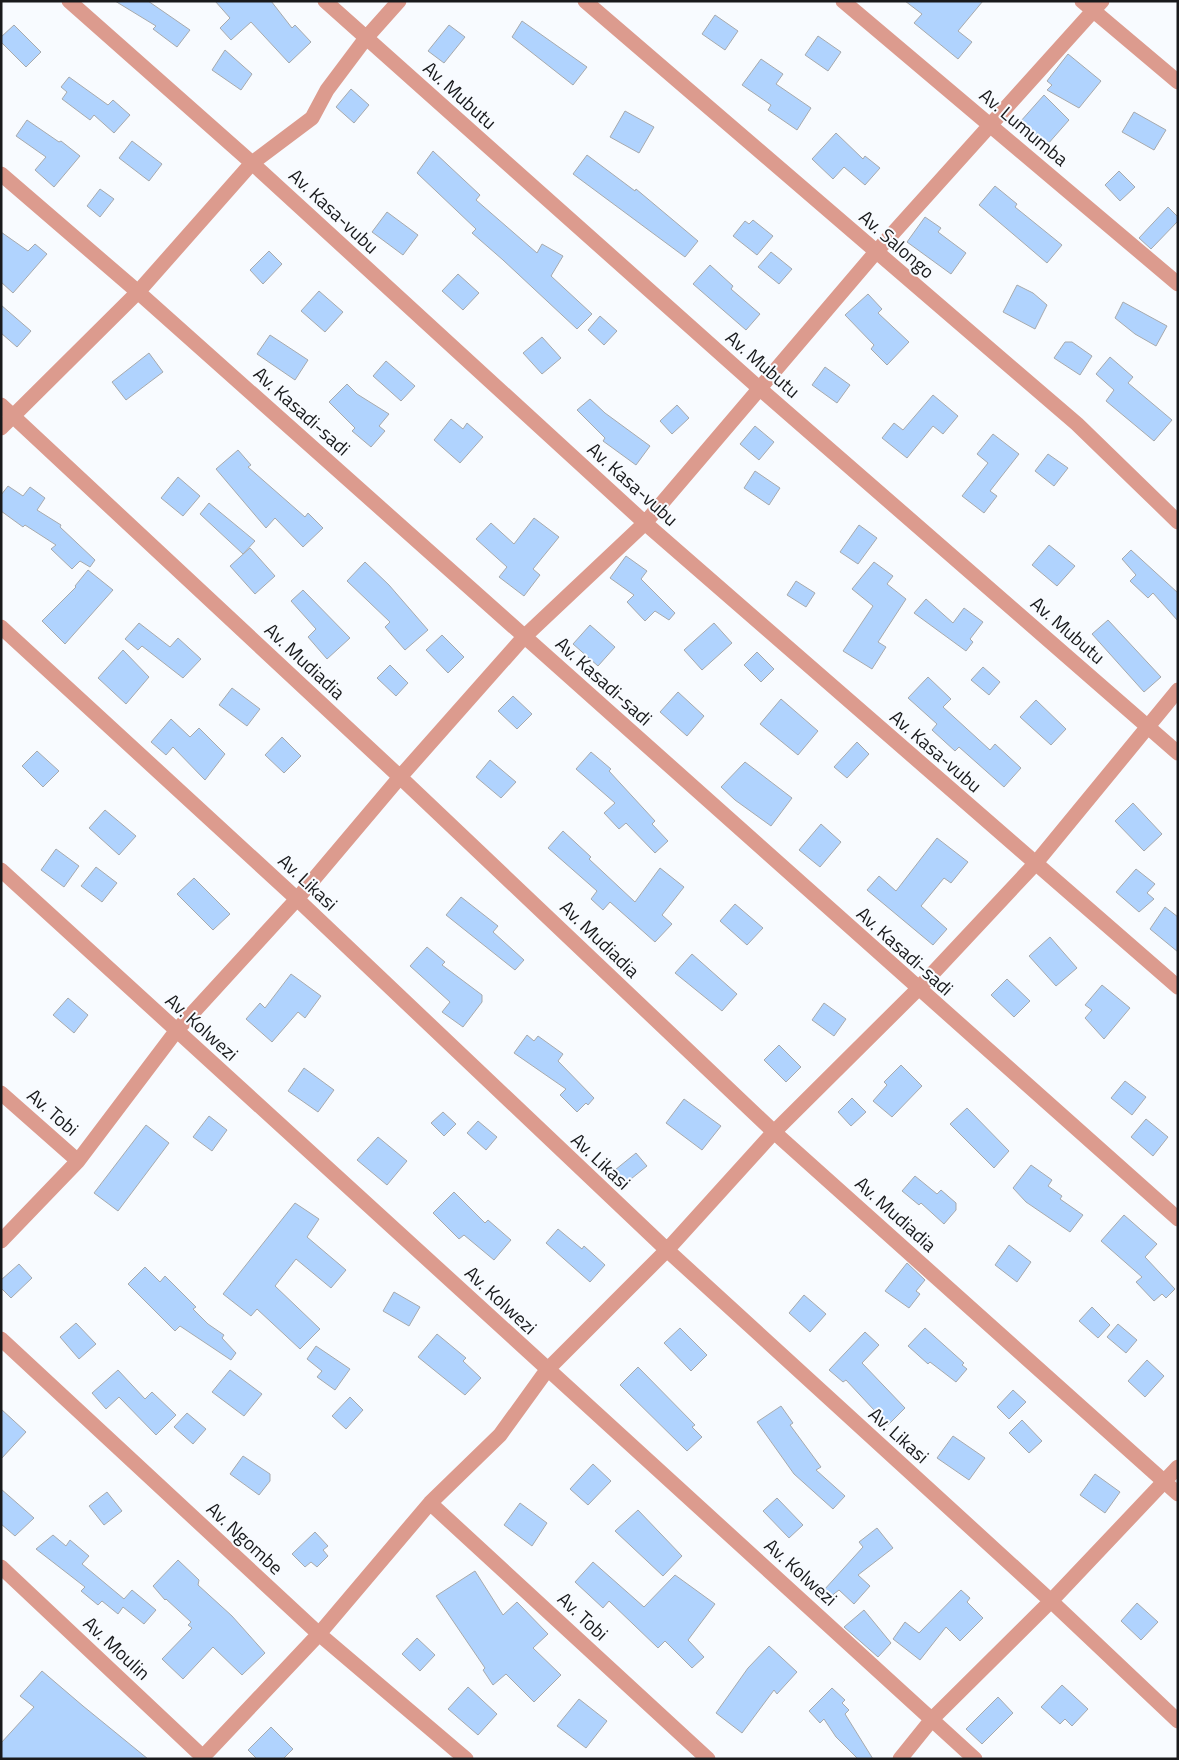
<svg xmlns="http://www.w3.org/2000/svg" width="1179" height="1760" font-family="'Titillium Web',sans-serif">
<rect width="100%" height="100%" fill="#f8fbff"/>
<path fill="#b0d3fe" stroke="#a7aaad" d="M115,1H148L190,30L177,47L153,29L156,26Z
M215,1H271L292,28L295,25L311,42L289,63L251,22L231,40L220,28L230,18Z
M905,1H983L958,31L972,42L958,59L914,23L922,14Z
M715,15L738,31L725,50L702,34Z
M522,21L587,67L573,85L512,37Z
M14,25L41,52L26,67L1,42V37Z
M449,25L465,37L444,63L428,51Z
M818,36L841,52L828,71L805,55Z
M225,50L252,74L241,90L212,70Z
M1068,54L1101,81L1079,108L1047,90L1052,85L1047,81Z
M761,59L783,74L776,84L811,108L797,130L768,110L771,105L742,85Z
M69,77L108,105L113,100L130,115L114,133L94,115L90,120L62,99L67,92L61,87Z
M351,89L369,105L354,123L336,107Z
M1044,95L1069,120L1047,145L1020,122Z
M625,111L654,127L639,153L610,137Z
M1134,112L1166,130L1154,150L1122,132Z
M27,120L59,142L61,141L80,156L54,187L35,170L46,157L16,136Z
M836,133L863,159L865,156L880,168L865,185L844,167L833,179L812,159Z
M132,141L162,164L149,181L119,158Z
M433,151L480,195L476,200L537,253L542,244L563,256L551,276L592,314L577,329L503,260L472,233L476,229L417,173Z
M587,155L635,191L636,189L698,241L685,257L573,174Z
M1119,171L1135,187L1120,201L1105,185Z
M995,186L1017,204L1015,207L1062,245L1047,263L979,205Z
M100,189L114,199L100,217L87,206Z
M1168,207L1178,217V221L1151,249L1139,238Z
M387,212L418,235L403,255L372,232Z
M925,217L941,228L938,232L966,253L951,274L907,242Z
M753,220L773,236L757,255L733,236L745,221L749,224Z
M1,232L28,251L35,244L47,254L13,293L1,282Z
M269,251L282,264L263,284L250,270Z
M771,252L792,269L779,284L758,267Z
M710,265L733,286L731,289L760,314L746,330L693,284Z
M458,274L479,293L463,310L442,291Z
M1017,285L1033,293L1047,305L1035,329L1003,312Z
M319,291L343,312L325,332L301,311Z
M868,294L882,309L878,313L909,342L887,365L871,349L874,345L845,315Z
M1123,302L1167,326L1156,346L1135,334L1115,318Z
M1,305L31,331L17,347L1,333Z
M600,316L617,331L604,345L588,330Z
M270,335L308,360L295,380L257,354Z
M542,337L561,358L542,374L523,353Z
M1065,342H1072L1092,356L1080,375L1054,358Z
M149,353L163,372L126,400L112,382Z
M1110,357L1133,377L1128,383L1172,420L1154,441L1106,401L1114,390L1096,374Z
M386,361L415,386L401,401L373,376Z
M825,367L850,385L837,403L812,385Z
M347,384L357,394L389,414L379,426L385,431L371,447L352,431L355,428L329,402Z
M933,395L958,416L943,434L933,426L907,458L882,438L894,423L903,430Z
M590,399L605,413L650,446L636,465L603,441L605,438L577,410Z
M677,405L689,418L672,434L660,421Z
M451,419L463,429L467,423L483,437L460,463L434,440Z
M755,426L774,442L759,460L740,444Z
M993,434L1019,454L990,491L997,496L984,513L962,496L988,463L977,454Z
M238,450L251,465L248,467L305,517L308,513L323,528L303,547L275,518L266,528L216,469Z
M1048,454L1068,468L1054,486L1035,471Z
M755,471L780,488L769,505L744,488Z
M178,477L200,496L183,516L161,498Z
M8,486L23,496L30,487L45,498L37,510L61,525L60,527L95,560L90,567L80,561L72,569L51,549L56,545L25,525L23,527L1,511V495Z
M209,503L255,541L243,554L200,514Z
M534,518L559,537L533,569L540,575L524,596L499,577L507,567L476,539L491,523L514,544Z
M859,525L877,538L858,564L840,552Z
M1049,545L1075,566L1057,586L1032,565Z
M250,548L275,576L255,594L230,566Z
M1131,550L1178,593V621L1153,593L1148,598L1130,581L1136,575L1122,559Z
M626,556L647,571L641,579L675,613L669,620L655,611L645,621L627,602L634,595L610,578Z
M365,562L389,585L428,630L405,650L385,627L390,622L347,581Z
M874,562L893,576L887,584L906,599L878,642L886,647L872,669L843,651L873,606L852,589Z
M88,570L113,590L65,644L42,621L76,587L75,586Z
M796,581L815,593L806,607L787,595Z
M303,590L350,638L327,659L308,637L316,629L291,601Z
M926,599L953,623L964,608L983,622L970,639L973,642L966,651L914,613Z
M1108,620L1161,677L1144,692L1092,634Z
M139,623L170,647L178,638L201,659L183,678L142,646L138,650L125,639Z
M714,623L732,643L702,670L684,650Z
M590,625L615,647L598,666L573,644Z
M442,635L464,657L448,673L426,650Z
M123,650L149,677L126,704L98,678Z
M757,652L774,669L761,682L744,665Z
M390,665L408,683L396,696L377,678Z
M983,667L1000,682L989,695L971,680Z
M928,677L951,699L943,707L990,750L995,744L1021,768L1004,787L959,747L955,751L932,730L937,724L908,698Z
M232,688L260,709L247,726L219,705Z
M678,692L704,716L687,736L660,712Z
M513,696L532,714L517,729L498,711Z
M781,699L818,731L798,755L760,724Z
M1036,700L1066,729L1051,745L1020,717Z
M171,719L190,737L199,728L225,754L205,780L173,747L166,755L151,742Z
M282,737L301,756L284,773L265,755Z
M857,742L869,754L847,778L834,767Z
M37,751L59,771L43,787L22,766Z
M591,752L611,769L609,771L655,821L652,824L668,841L655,853L626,823L619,829L604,813L615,803L576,769Z
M490,760L516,782L501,798L476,777Z
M745,762L792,798L771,826L735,800L721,787Z
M1133,803L1162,834L1144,851L1115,821Z
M105,810L136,836L119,855L89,828Z
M821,824L841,842L820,867L799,850Z
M563,831L591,857L589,859L635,902L660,868L684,887L662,915L672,924L655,942L610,902L603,910L591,899L597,891L548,848Z
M937,838L968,862L951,883L944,878L921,906L947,929L933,945L867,890L879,876L896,891Z
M56,849L79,866L64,887L41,870Z
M96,867L117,883L102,902L81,886Z
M1136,869L1155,884L1147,893L1154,899L1139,912L1116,892Z
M194,878L230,914L213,930L177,894Z
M461,897L498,926L493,932L524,960L515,970L446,915Z
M735,904L763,928L747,945L720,921Z
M1165,907L1178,917V952L1150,929Z
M1050,937L1077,968L1056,986L1029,956Z
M427,947L445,962L442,965L482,995V1002L463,1027L442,1012L450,1002L410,966Z
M692,954L737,994L722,1011L675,973Z
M291,974L321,996L305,1018L298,1012L272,1042L246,1019L260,1003L265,1008Z
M1007,979L1030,1001L1014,1017L991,995Z
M1102,985L1130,1008L1104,1039L1085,1018L1092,1010L1085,1005Z
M68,998L88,1015L74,1033L53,1015Z
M824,1003L846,1019L834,1036L812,1020Z
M527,1035L534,1041L538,1036L563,1054L558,1061L594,1098L588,1105L586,1103L577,1112L560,1095L566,1089L514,1053Z
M779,1045L801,1067L786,1082L764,1060Z
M901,1065L922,1086L892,1117L873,1101L887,1085L884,1082Z
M304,1068L334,1090L318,1112L288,1091Z
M1125,1081L1146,1097L1132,1115L1111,1098Z
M852,1098L866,1112L851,1126L838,1112Z
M684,1099L721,1126L702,1150L666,1123Z
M967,1108L1009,1151L994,1168L950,1124Z
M443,1112L456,1124L444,1136L431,1123Z
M209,1116L227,1130L212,1151L193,1137Z
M1146,1119L1168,1137L1153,1156L1131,1137Z
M478,1121L497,1137L486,1150L467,1133Z
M146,1125L169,1143L118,1211L94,1193Z
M378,1137L407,1161L387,1185L357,1160Z
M636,1153L647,1166L626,1183L615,1170Z
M1031,1165L1052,1180L1048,1186L1062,1196L1060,1199L1083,1215L1070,1232L1026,1202L1013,1188Z
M915,1176L937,1194L941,1190L956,1203V1210L944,1224L921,1203L919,1205L902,1191Z
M454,1192L485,1223L488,1220L511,1240L494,1260L464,1235L459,1239L433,1213Z
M295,1203L319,1219L307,1237L346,1270L331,1288L296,1259L275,1286L320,1329L300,1349L257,1309L251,1316L223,1294Z
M1124,1215L1157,1244L1145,1257L1175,1289L1166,1298L1162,1294L1154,1301L1136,1282L1142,1277L1101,1241Z
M558,1229L582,1249L584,1246L605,1265L590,1282L546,1243Z
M1009,1245L1031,1262L1017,1282L995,1265Z
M907,1263L925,1280L916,1291L920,1294L909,1308L885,1291Z
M19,1264L32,1278L11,1298L1,1288V1280Z
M145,1267L160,1282L165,1276L196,1307L193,1309L208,1324L224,1335L222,1338L236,1353L231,1360L180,1326L175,1331L128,1284Z
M394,1292L420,1307L409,1326L383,1311Z
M804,1295L826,1314L810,1332L789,1313Z
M1092,1307L1110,1325L1098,1338L1079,1321Z
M76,1323L96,1344L79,1359L60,1337Z
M1118,1324L1137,1340L1126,1353L1107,1337Z
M680,1328L707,1355L691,1371L664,1343Z
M925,1328L964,1363L962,1365L967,1369L956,1382L930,1362L928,1364L908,1346Z
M865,1332L879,1345L862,1363L905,1408L888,1425L846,1380L843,1382L829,1370Z
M437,1334L466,1358L463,1361L481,1378L465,1395L418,1357Z
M316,1346L350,1369L335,1390L317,1377L322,1371L307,1359Z
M1147,1360L1164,1376L1145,1397L1128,1381Z
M638,1367L695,1425L692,1427L702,1437L687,1451L620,1385Z
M118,1370L145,1399L152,1392L176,1415L156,1435L119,1397L106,1409L92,1393Z
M230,1370L262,1394L244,1416L212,1392Z
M1013,1390L1026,1402L1009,1419L997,1407Z
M350,1397L363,1410L346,1429L332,1416Z
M781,1406L793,1423L790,1425L821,1467L816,1470L845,1496L833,1509L794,1474L757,1422Z
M1,1409L26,1432L1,1459Z
M187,1413L206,1429L193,1444L174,1427Z
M1022,1420L1042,1441L1029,1453L1009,1433Z
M953,1436L985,1458L969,1480L937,1458Z
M243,1456L270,1474V1481L259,1495L230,1474Z
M593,1464L611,1481L588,1505L570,1489Z
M1095,1474L1120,1492L1105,1513L1080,1495Z
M1,1489L34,1518L15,1536L1,1524Z
M107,1492L122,1511L104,1525L89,1506Z
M777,1498L803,1525L789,1538L763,1511Z
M520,1503L547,1523L532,1546L504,1525Z
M638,1510L682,1556L663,1576L615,1531Z
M877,1528L893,1548L858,1575L870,1586L854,1604L839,1590L830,1597L824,1590L863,1547L859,1542Z
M315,1532L328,1546L323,1550L328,1556L317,1567L311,1562L305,1567L292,1554Z
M53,1535L66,1546L70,1540L89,1556L82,1564L124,1599L132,1590L156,1610L144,1624L123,1607L118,1614L102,1601L98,1605L81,1591L85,1587L36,1549Z
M178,1560L199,1580L198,1585L232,1616L265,1653L242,1675L213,1647L183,1679L162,1659L192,1628L188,1625L191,1622L166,1599L165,1600L153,1586Z
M593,1562L644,1607L675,1575L715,1604L688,1640L704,1657L692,1668L665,1641L658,1648L609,1601L603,1608L575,1582Z
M475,1571L503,1615L517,1602L548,1634L533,1648L561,1675L534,1702L506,1674L493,1685L483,1670L485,1668L436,1596Z
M961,1590L970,1598L967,1602L983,1618L960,1641L946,1627L920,1660L893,1639L905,1622L919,1633Z
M1137,1603L1158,1622L1141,1640L1121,1621Z
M864,1610L891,1643L878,1657L844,1627Z
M417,1638L435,1655L420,1671L402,1654Z
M769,1646L797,1672L777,1694L774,1690L742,1733L716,1713L748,1668Z
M42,1671L83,1706L148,1759H1V1743L34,1707L20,1696Z
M1062,1685L1088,1709L1072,1726L1065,1719L1060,1724L1041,1707Z
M468,1687L497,1714L478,1735L448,1709Z
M832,1688L845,1700L842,1703L849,1710L845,1714L873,1759H858L836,1737L824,1719L820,1723L809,1711Z
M998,1697L1013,1713L982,1744L966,1729Z
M579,1699L607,1721L586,1748L557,1726Z
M271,1727L293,1749L283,1759H257L248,1750Z"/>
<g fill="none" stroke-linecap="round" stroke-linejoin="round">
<path stroke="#dc9b8e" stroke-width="15" d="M69,1L252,163L645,523L1178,987
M325,1L759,388L1178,753
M585,1L1077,424L1178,522
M843,1L1178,284
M1082,1L1178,82
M1,174L138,292L1178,1219
M1,405L400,777L774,1132L1178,1494
M1,428L138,292L252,163L312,118L327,90L366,38L399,1
M1,627L297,899L667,1250L1051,1601L1178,1721
M1,870L975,1759
M1,1093L78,1161
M1,1241L78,1161L177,1030L297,899L400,777L524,637L645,523L876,252L1102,1
M1,1339L319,1634L466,1759
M430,1503L708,1759
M1,1567L205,1759
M201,1759L319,1634L430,1503L500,1435L547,1370L667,1250L774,1132L918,989L1035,864L1178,690
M900,1759L933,1718L1051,1601L1178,1467"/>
</g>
<g text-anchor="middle" stroke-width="4" stroke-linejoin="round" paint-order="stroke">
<g font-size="19" fill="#191a1c" stroke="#f8fbff">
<text transform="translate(460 95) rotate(42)" y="7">Av. Mubutu</text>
<text transform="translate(1024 127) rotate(40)" y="7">Av. Lumumba</text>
<text transform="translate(334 211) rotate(43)" y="7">Av. Kasa-vubu</text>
<text transform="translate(897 244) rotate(41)" y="7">Av. Salongo</text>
<text transform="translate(763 364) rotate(41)" y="7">Av. Mubutu</text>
<text transform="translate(302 411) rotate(42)" y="7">Av. Kasadi-sadi</text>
<text transform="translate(633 484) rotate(42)" y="7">Av. Kasa-vubu</text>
<text transform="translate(1068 630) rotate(41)" y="7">Av. Mubutu</text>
<text transform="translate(305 661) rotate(43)" y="7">Av. Mudiadia</text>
<text transform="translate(604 681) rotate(42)" y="7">Av. Kasadi-sadi</text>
<text transform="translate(936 751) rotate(41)" y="7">Av. Kasa-vubu</text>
<text transform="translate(308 882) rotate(43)" y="7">Av. Likasi</text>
<text transform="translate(600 939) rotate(44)" y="7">Av. Mudiadia</text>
<text transform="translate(905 951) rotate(42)" y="7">Av. Kasadi-sadi</text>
<text transform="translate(202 1027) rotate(42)" y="7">Av. Kolwezi</text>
<text transform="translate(53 1112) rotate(41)" y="7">Av. Tobi</text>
<text transform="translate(601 1161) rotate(43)" y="7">Av. Likasi</text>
<text transform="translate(896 1214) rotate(42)" y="7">Av. Mudiadia</text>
<text transform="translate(501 1300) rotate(43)" y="7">Av. Kolwezi</text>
<text transform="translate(899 1435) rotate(42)" y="7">Av. Likasi</text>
<text transform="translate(245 1538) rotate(43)" y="7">Av. Ngombe</text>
<text transform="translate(801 1572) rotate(42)" y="7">Av. Kolwezi</text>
<text transform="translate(583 1616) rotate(43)" y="7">Av. Tobi</text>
<text transform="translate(117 1648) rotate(43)" y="7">Av. Moulin</text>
</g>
</g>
<rect width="1179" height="1760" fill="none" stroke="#191a1c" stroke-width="5"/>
</svg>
